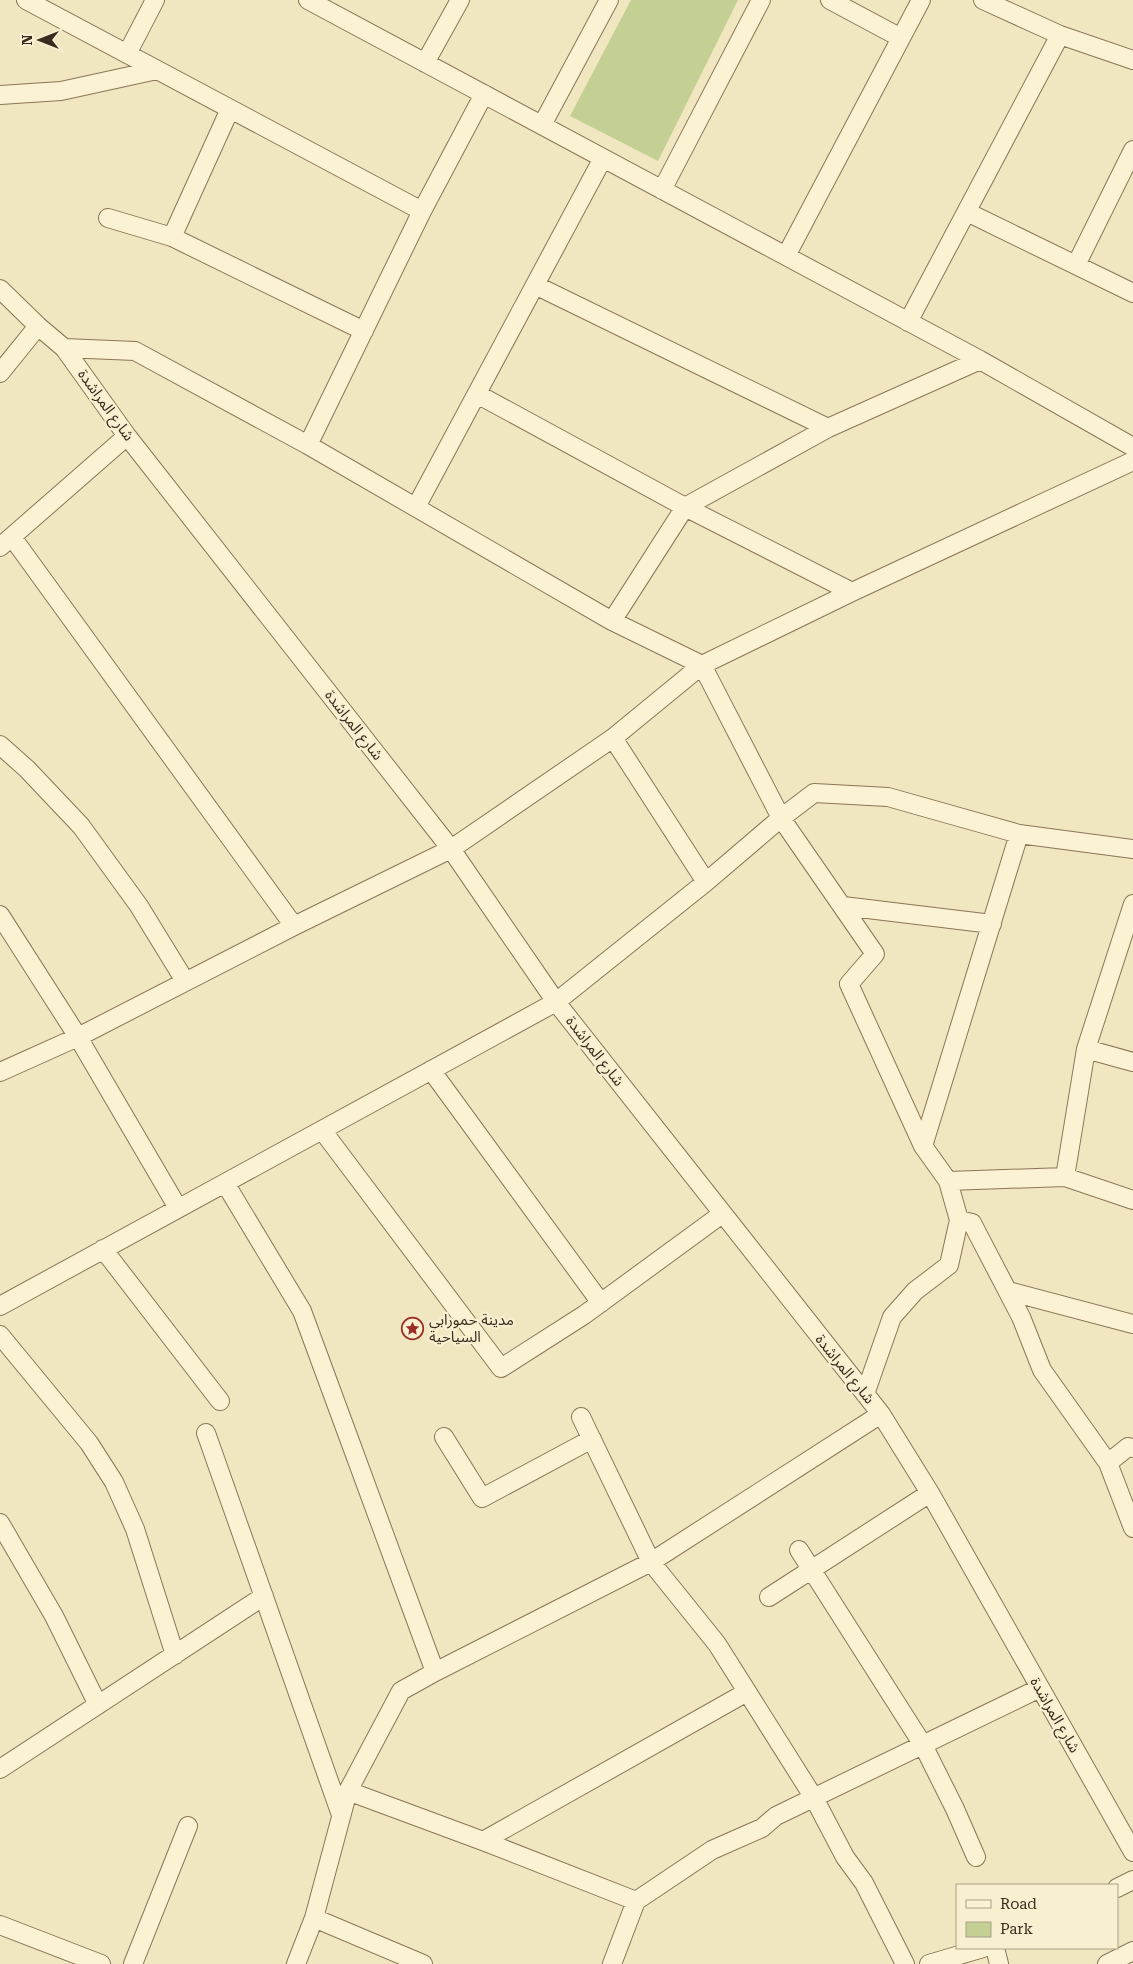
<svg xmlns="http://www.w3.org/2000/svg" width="1133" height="1964" font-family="'Roboto Serif','Noto Sans Arabic',serif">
<rect width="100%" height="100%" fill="#f0e6c0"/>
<path fill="#c3cf93" d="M631,0H738L658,161L570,116Z"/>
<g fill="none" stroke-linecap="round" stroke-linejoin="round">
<defs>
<path id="minor" d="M26,0L422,211
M308,0L980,360L1133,447
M830,0L901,38
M983,0L1060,35L1133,60
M127,54L155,0
M425,63L460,0
M0,95L61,91L157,70
M542,125L609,0
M662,190L761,0
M967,212L1133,293
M108,218L172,237L364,331
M172,237L230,109
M786,256L921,0
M1076,265L1133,150
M535,285L828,428
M0,289L38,326L64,348L127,436L451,849L556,1002L881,1414L930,1493L1133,1852
M908,322L1060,35
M64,348L135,351L308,445L612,621L702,665L781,818L875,954L849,984L923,1146L948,1181L1065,1177L1133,1200
M0,373L38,326
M477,394L685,507L852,592
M308,445L422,211L484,94
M416,507L603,158
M12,537L294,926
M0,547L127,436
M612,621L685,507L828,428L980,360
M0,745L27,769L81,826L139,906L185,981
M706,882L781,818L814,793L888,797L1019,834
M843,906L992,924
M0,915L78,1037L178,1208
M1086,1049L1133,1062
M431,1070L601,1303
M0,1072L78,1037L294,926L451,849L613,738L702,665L852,592L1133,461
M322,1130L501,1368L584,1315L722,1214
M923,1146L1019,834L1133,849
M1065,1177L1086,1049L1133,904
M225,1183L302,1311L435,1672
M959,1220L972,1223L1021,1317L1042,1370L1108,1463L1133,1528
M103,1249L220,1401
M1008,1291L1133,1324
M0,1306L556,1002L706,882L613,738
M0,1335L89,1443L114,1482L135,1529L175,1655
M865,1394L892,1317L915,1291L949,1265L959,1220L948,1181
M581,1417L651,1562L717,1644L814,1798L845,1857L864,1883L905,1964
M206,1433L341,1815
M444,1437L482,1498L592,1439
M1108,1463L1128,1447L1133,1448
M0,1523L54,1616L98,1705
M799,1550L923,1745L955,1809L976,1857
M769,1597L930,1493
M0,1769L264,1596
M348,1791L483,1841L636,1901
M483,1841L747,1692
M1117,1888L1133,1880
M314,1918L423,1964
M0,1925L101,1964
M995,1948L999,1964
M133,1964L188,1826
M296,1964L314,1918L348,1791L401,1691L435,1672L651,1562L881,1414
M612,1964L636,1901L712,1850L762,1828L776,1816L1040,1688
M929,1964L983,1948
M1107,1964L1133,1951"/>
</defs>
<use href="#minor" stroke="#8a7657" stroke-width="20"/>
<use href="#minor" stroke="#faf2d3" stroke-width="18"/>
</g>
<defs>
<symbol id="sight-ring" viewBox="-11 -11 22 22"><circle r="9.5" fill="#f7efd0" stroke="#9c2d24" stroke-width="1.5"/><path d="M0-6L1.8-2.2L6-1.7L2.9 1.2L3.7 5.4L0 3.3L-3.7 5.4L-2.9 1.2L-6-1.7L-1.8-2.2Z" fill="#9c2d24"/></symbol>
</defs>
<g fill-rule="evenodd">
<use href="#sight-ring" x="400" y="1316" width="25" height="25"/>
</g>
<g text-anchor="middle" stroke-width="4.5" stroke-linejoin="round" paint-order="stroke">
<g font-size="15" fill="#392c1c" stroke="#f7efd0">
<text transform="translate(106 405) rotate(54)" y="5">شارع المراشدة</text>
<text transform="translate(354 725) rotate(52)" y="5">شارع المراشدة</text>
<text transform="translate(595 1051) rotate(52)" y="5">شارع المراشدة</text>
<text transform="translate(845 1369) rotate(51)" y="5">شارع المراشدة</text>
<text transform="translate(1055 1715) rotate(60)" y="5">شارع المراشدة</text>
</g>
<g font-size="15" fill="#392c1c" stroke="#f7efd0" text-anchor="start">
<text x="429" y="1325">مدينة حمورابي<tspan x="429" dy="17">السياحية</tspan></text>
</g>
</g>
<rect x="956" y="1884" width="162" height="65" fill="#f7efd0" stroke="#aba188"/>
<rect x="966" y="1900" width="25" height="8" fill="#faf2d3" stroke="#aba188"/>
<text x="1000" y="1909" font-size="15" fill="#392c1c">Road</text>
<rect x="966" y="1922" width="25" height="15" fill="#c3cf93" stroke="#aba188"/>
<text x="1000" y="1934" font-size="15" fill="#392c1c">Park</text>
<g transform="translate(40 40) rotate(270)" stroke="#f7efd0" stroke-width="4" paint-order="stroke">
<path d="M0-4L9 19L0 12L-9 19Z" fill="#392c1c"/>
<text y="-8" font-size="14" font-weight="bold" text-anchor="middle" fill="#392c1c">N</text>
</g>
</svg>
